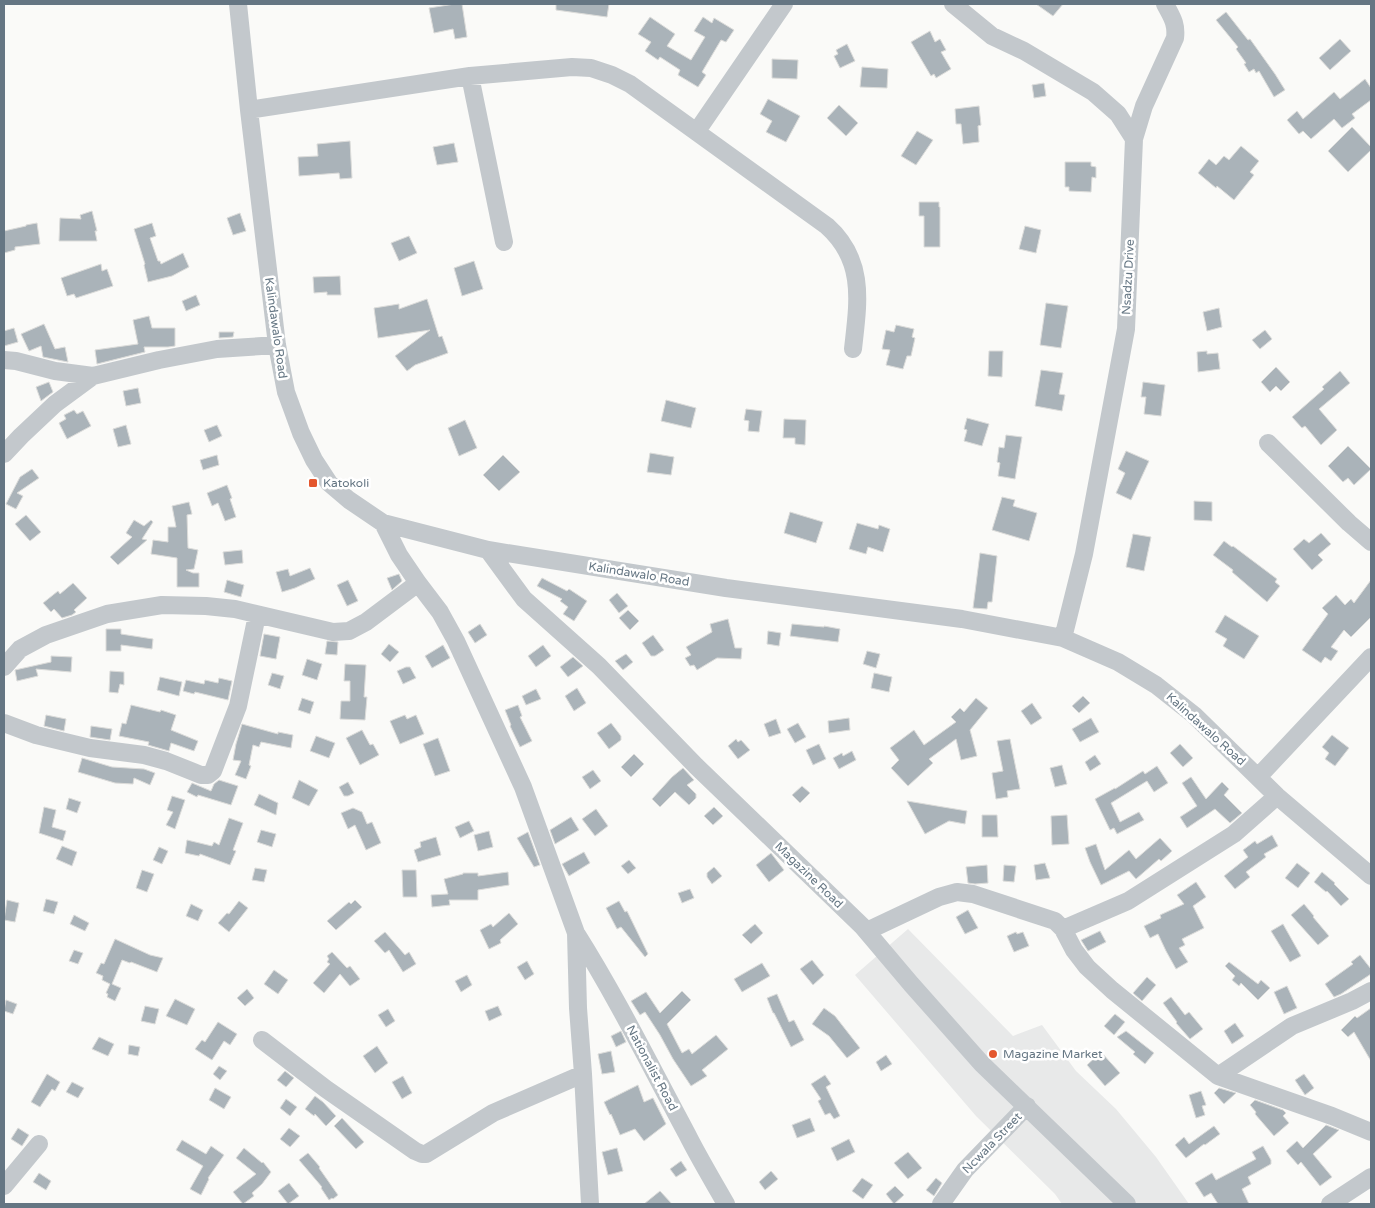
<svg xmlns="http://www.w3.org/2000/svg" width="1375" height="1208" font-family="'Varela Round',sans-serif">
<rect width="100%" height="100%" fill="#fafaf8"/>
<path fill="#e8e9e9" d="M908,929L1013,1036L1042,1025L1076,1071L1116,1109L1156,1157L1189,1204H1062L1055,1194L976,1116L855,975Z"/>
<path fill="#aab3b9" stroke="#dcdcda" d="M455,4H462L467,37L455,39L453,29L434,33L429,8Z
M556,4H609L607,17L556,10Z
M1036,4H1063L1053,16Z
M1226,12L1248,40L1250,39L1275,74L1285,90L1274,97L1259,71L1256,73L1254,69L1249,72L1244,64L1246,63L1236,49L1238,47L1216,20Z
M650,17L675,34L667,46L691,60L705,37L694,31L703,17L712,23L714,18L734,30L726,42L721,40L702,72L706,75L698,87L678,75L680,70L660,57L658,60L645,51L651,42L638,34Z
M930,31L935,42L940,39L946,50L941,52L951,69L936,78L934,74L931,76L911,42Z
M1340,39L1351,51L1330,70L1319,58Z
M847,44L855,61L840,68L834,56L838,54L836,50Z
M772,59L798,60L797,79L772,78Z
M862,67L888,69L887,88L860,87Z
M1365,79L1371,88V100L1352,114L1355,118L1342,128L1334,119L1311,139L1303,131L1299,134L1287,120L1297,111L1303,119L1334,92L1340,99Z
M1044,83L1046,96L1034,98L1032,85Z
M768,99L800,116L786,142L766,132L772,121L760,114Z
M839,105L858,123L846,136L827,118Z
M979,106L981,125L978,126L979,142L963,144L961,124H956L955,109Z
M1352,127L1371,147V150L1348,172L1328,151Z
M917,131L933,140L916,165L901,156Z
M350,141L352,178L340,179L339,173L299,176L298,157L318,156L317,144Z
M454,143L458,162L437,165L433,147Z
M1241,146L1259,161L1250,172L1254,175L1234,200L1217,186L1216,188L1198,173L1209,159L1216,165L1224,156L1229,160Z
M1065,162H1091V166L1096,167V178L1092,177L1091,192L1069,191V187H1065Z
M919,202H939V207H940V247H924V216H919Z
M92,211L97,231H95L97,241H59L60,218L81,219L80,215Z
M240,213L246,231L233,235L227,218Z
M37,223L40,244L15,247V250L4,253V231L26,226V225Z
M152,223L156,236L150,238L158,261H160L161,264L183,253L189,267L172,276L148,282L144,265L145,264L134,229Z
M1025,226L1041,230L1036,253L1019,249Z
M409,236L417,253L399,261L391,243Z
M474,261L483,289L462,296L454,268Z
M101,264L102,271L107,269L113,286L76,298L74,294L67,296L61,278Z
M340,276L341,295H327V292L314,293L313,277Z
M196,295L200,305L186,311L182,301Z
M427,299L439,337L442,336L448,353L415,365L407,371L395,356L430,330L378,338L374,308L399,304V309Z
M1046,303L1068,306L1061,348L1040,345Z
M1219,308L1222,327L1207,331L1203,312Z
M149,316L152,328H175V346L168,347H144L145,352L97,364L95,350L138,344L133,320Z
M44,324L55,349L65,347L68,362L43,357L41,346L29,351L21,334Z
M896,325L914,329L912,337L915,338L911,356H907L903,369L886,365L890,350L882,349L886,330L894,332Z
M14,328L18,342L4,346V331Z
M1265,330L1272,339L1260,349L1252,340Z
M219,332H234L233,337L219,338Z
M989,351H1003L1002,377L988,376Z
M1207,351V354L1218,353L1220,369L1198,372L1197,352Z
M1276,367L1290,382L1281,391L1276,386L1270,392L1261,382Z
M1041,370L1063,373L1059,394L1065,395L1062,411L1035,406Z
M1340,371L1350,383L1319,409L1337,430L1321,445L1305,426L1302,428L1292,417L1324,389L1322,387Z
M49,382L53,392L41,401L36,387Z
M1143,382L1165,385L1161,416L1144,414L1146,397H1141Z
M138,388L141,403L126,406L123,391Z
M666,400L696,408L691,428L661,421Z
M746,409L762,411L759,432L748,431L749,421L744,420Z
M74,410L77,414L83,411L91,426L67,439L59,423L66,419L64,415Z
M967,418L989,424L982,446L964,441L967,430L964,429Z
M784,419L806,420L805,445L795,444V438H783Z
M465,420L477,448L459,456L448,428Z
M126,425L131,444L118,447L113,429Z
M217,425L222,436L209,442L204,430Z
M1006,435L1022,437L1015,479L998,476L1000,463L997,462L999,447L1004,448Z
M1348,446L1371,469L1354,485L1348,478L1343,482L1328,466Z
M1126,451L1149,461L1131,500L1116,493L1125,473L1118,469Z
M650,453L674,457L671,475L647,472Z
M217,455L219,465L203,470L200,460Z
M503,455L520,472L499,491L483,475Z
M32,469L39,478L17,493L23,496L16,509L6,504L20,477Z
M227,485L232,498L230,499L236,517L225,521L218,503L212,506L207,493Z
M1002,497L1015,500L1013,506L1037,513L1029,541L992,530Z
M1194,501L1212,502V521L1194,520Z
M189,502L192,514L187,515L188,548L198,550L194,569L186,570L193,573H199V587H177V558L151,554L153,540L168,542V527H176L172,506Z
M790,512L823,522L816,543L784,533Z
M26,515L41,532L30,541L15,524Z
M134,520L144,526L151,520L153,522L142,539L147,540L118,565L110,557L132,537L126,533Z
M857,523L878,529L879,525L890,529L883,552L868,547L866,554L849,549Z
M1321,533L1331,544L1318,555L1323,560L1312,570L1293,549L1304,539L1309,543Z
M1133,534L1151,537L1144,571L1126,567Z
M1224,541L1232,547L1233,546L1277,579L1275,582L1280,586L1267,602L1232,572L1233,570L1213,555Z
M242,550L243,563L225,565L223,552Z
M980,553L997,556L992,602H988L987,609L973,608Z
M310,568L315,579L295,588L282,592L276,572L288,569L290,576Z
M399,574L402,581L392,590L387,578Z
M542,578L567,591L569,589L587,601L574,621L563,614L568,607L560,601L562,599L537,586Z
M227,580L244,585L241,597L224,592Z
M348,580L358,601L347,606L337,585Z
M1371,580V617L1351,637L1344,630L1331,647L1338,651L1331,661L1325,657L1321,663L1302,650L1328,614L1322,608L1336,595L1345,605L1351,599L1354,603Z
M73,583L87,598L74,610L76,612L72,615L62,618L54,609L51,612L43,603L58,591L60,594Z
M617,593L628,606L619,613L609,600Z
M628,610L639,621L630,630L619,618Z
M1225,615L1259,636L1244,659L1223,646L1227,639L1215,632Z
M728,619L735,648H742L741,659L717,658L697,670L694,665L690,666L685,658L691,655L686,647L712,632L710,624Z
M480,624L487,635L475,643L468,632Z
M792,624L824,627V626L840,629L838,642L790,636Z
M106,629H121V634L153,639L152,649L121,645V651H106Z
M768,631L781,633L779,646L767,644Z
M264,634L280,637L276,659L260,656Z
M653,635L664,650L655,656H651L642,643Z
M327,641L338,642L337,655L325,654Z
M389,644L399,652L390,662L381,654Z
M443,645L450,658L432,668L425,656Z
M543,645L551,656L536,667L528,656Z
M867,651L880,654L876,668L863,664Z
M626,654L633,662L623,670L615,661Z
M51,656L72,657L71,672L36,669L38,676L17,681L15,670L51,662Z
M573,657L583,666L568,677L560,667Z
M307,659L322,664L317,680L302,675Z
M345,664L366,665L364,697H367L365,720L340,719L341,701H350V681H344Z
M406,667H410L416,678L403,684L397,671Z
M110,671L124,672V685L120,684L118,693L109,692Z
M272,673L284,676L280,689L268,685Z
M874,673L892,677L889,692L871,688Z
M160,677L182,682L179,696L157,690Z
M219,678L232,681L228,700L195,692L194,694L183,691L186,680L204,684L205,680L218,683Z
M577,688L586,703L574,711L565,696Z
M536,689L541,699L526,705L522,696Z
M1083,696L1090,703L1079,713L1072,706Z
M302,698L314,702L310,714L298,710Z
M976,698L988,708L970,730L977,756L961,760L956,739L929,759L933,763L908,786L891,768L899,760L890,748L914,730L924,745L956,722L951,717L960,708L964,712Z
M1032,703L1042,718L1031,725L1021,711Z
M131,705L160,712L161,710L176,715L171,730L198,741L194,751L171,743L169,751L148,745L149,742L119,736L122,723L126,724Z
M518,705L522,716L520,717L532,741L520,747L510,726L511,725L505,710Z
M46,715L66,719L64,731L44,726Z
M405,715L407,719L416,715L424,734L400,744L390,721Z
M849,718L850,730L829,733L828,721Z
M1091,718L1099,732L1080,742L1072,729Z
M776,719L781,733L769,737L764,724Z
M611,723L621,736V740L609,749L597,733Z
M798,723L806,737L795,743L787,729Z
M242,724L278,734V732L293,735L291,748L261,742L259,747L253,745L249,765L251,766L246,779L235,775L241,761L233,760L236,744Z
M91,726L112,729L110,740L90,737Z
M362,730L370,745L373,744L379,755L360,765L346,738Z
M1332,735L1349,748L1335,766L1325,759L1329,753L1322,747Z
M316,736L335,743L329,758L310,751Z
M438,738L450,771L435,776L423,744Z
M736,739L738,742L741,740L750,750L738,759L728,746Z
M1010,739L1020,789L1007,791L1008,797L996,799L992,773L1003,771L997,741Z
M819,744L826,759L813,765L806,750Z
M1180,744L1193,758L1183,767L1170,753Z
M852,751L856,760L839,769L833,758L842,753L843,756Z
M634,754L644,764L631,777L621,767Z
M1095,755L1101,764L1090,771L1085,762Z
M82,758L112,767L144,769L155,773L150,785L134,778L133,784L115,783L78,772Z
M1062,765L1067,784L1055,787L1050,768Z
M1157,766L1168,783L1154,792L1147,781L1111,803L1120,822L1139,812L1144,820L1117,834L1114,828L1110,830L1095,799L1115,788V789L1143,771L1145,774Z
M683,768L694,780L687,785L696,794V798L689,805L675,792L660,807L652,799L672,777Z
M593,770L601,781L590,789L582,777Z
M1191,777L1206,799L1222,782L1229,789L1224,795L1242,813L1230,823L1215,809L1187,828L1180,817L1197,806L1182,783Z
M219,780L238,786L231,805L198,795L197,797L187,792L192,783L211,791L214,784Z
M299,780L318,790L309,806L292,798Z
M348,782L354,793L348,796H344L339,787Z
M802,786L810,793L800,803L792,795Z
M259,794L278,803L276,815L254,805Z
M172,796L185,800L175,829L166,825L173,812L167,810Z
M69,798L81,802L77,813L66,809Z
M907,801L967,811L965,824L949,821L925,834Z
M44,807L56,810L52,827L66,831L63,841L39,833Z
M714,807L723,816L713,825L704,816Z
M353,808L362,812L367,824L372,822L381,843L366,850L355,825L348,829L341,813Z
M596,809L608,826L595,836L582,819Z
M982,815H997L998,837H982Z
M1067,815L1069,844L1052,845L1051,816Z
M571,817L579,830L555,844L550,830Z
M229,818L243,823L233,850L236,851L230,865L200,854L199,856L185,853L187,840L212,846L214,842L219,845Z
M469,821L474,831L460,838L455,827Z
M261,830L276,834L272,847L257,842Z
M489,831L493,847L478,851L474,835Z
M528,832L540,865L534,867L517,838Z
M1272,835L1278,846L1264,854L1266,857L1246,872L1250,877L1235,889L1224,876L1248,857L1243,850L1255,841L1257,844Z
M436,837L441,855L418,862L414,850L421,847L420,842Z
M1160,838L1172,851L1161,861L1159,859L1136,879L1129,871L1101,885L1090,862L1085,848L1096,844L1105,870L1129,850L1136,859Z
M62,846L77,852L72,866L56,859Z
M159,847L168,851L162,864L153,860Z
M584,852L590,863L569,876L562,864Z
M771,853L784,870L769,882L756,865Z
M629,860L636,868L628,874L621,866Z
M1045,863L1050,878L1036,880L1034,865Z
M1297,863L1310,873L1298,888L1285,878Z
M987,865L988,883L975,884L968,883L966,867Z
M1004,865L1016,866L1014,882L1003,881Z
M714,867L722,876L712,884L707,877V873Z
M255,868L267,870L264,882L252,880Z
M142,870L154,874L147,892L136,888Z
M402,870H416L417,897H403Z
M508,872L509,885L478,890V900H449L450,905L432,907L431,895L448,894L444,879L463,874V873H478V876Z
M1322,872L1335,883L1334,884L1349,899L1341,906L1327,891L1326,892L1314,882Z
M1196,882L1206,897L1193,906L1204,928L1182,939L1185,945L1179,948L1188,962L1176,969L1166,951L1158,934L1150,938L1144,926L1161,918L1160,915L1184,904L1177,895Z
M690,889L694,898L682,903L678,893Z
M46,899L58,902L54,914L43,911Z
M7,900L19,903L15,922L4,920Z
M355,900L362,907L336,930L327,921L349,902L351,904Z
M239,901L248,908L229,932L218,923L227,913L229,914Z
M619,901L625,912L627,911L648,954L645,957L621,927L617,929L606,908Z
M191,904L203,910L198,921L186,916Z
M1304,904L1314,916L1313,917L1329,936L1318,945L1291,915Z
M968,910L978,928L965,934L956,917Z
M509,913L518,924L500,940L501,943L489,949L480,930L491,924L493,927Z
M74,915L89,923L85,931L70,924Z
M755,924L763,933L751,944L742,935Z
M1283,924L1301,956L1290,962L1271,931Z
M1100,931L1106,942L1088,951L1081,940Z
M385,932L405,955L409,952L416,964L403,972L389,950L385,953L374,941Z
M1016,932L1017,934L1023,932L1029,946L1014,952L1007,936Z
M115,939L150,955L163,958L157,972L131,962L130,963L122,960L112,984L121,988L115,1001L107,997L108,994L106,993L110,984L102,980L103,976L96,973L101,963L104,964Z
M74,950L83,953L78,964L69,961Z
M332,952L347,968L350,966L360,979L350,986L340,974L324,993L313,983L330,964L327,962L329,959L327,956Z
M1360,955L1371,969V974L1341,994L1334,997L1325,984L1353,964L1351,962Z
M812,960L824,975L813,985L800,969Z
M527,961L534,974L525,980L517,967Z
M1229,962L1258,984L1261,980L1270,988L1258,1000L1241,983L1239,986L1232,980L1235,976L1225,966Z
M762,963L770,976L742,992L734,979Z
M274,970L288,980L278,994L264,984Z
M467,975L472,985L461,992L455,981Z
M1147,977L1156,985L1142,1001L1133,993Z
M1287,986L1297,1008L1284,1014L1274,992Z
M247,989L254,998L245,1006L237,998Z
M682,991L691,1000L667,1024L682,1053L689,1049L692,1054L716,1035L728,1049L702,1070L707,1076L691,1086L673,1059L660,1035L645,1012L640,1015L631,1001L646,992L660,1013Z
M777,994L789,1022L794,1020L804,1040L791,1047L774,1013H773L767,998Z
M1171,997L1185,1015L1189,1012L1203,1029L1190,1039L1176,1023L1177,1022L1163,1003Z
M175,999L195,1009L187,1025L166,1016Z
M6,1000L17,1004L13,1014L4,1011Z
M145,1006L159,1009L155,1024L141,1021Z
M498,1006L502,1015L489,1021L485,1011Z
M824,1008L835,1016L860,1048L847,1058L829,1036L812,1024Z
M1371,1008V1061L1354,1032L1348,1037L1341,1030L1355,1016L1357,1018Z
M388,1009L395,1021L386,1027L378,1015Z
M1115,1014L1125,1022L1114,1035L1104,1026Z
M218,1022L237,1034L230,1045L224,1041L212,1060L195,1049L202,1040L205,1042Z
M1235,1023L1244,1036L1232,1044L1224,1031Z
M621,1031L626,1042L616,1047L611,1036Z
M1126,1031L1154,1053L1145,1064L1133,1054L1135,1052L1117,1037Z
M99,1037L114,1044L108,1056L92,1049Z
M129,1045L140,1047L138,1056L128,1054Z
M377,1046L388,1063L375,1073L363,1056Z
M611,1051L615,1072L602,1074L598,1054Z
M1101,1052L1120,1073L1105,1086L1087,1065Z
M886,1055L892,1064L881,1071L876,1062Z
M219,1066L227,1071L220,1080L213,1074Z
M285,1071L294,1078L286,1087L277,1080Z
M47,1074L60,1082L55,1091L52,1089L40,1107L31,1102Z
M1304,1074L1314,1088L1305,1095L1295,1080Z
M825,1075L831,1084L826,1087L840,1116L834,1119L830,1113L825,1115L818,1101L821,1099L811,1084Z
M403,1076L412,1093L402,1099L392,1082Z
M72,1082L84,1088L78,1098L66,1092Z
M638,1085L644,1102L653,1098L666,1124L644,1141L635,1129L620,1135L611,1114L610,1115L604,1102Z
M215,1088L231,1097L224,1109L209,1100Z
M1219,1088L1236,1093L1224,1104L1214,1093Z
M1201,1091L1206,1105L1202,1106L1205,1115L1196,1118L1189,1095Z
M315,1096L323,1102L336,1116L326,1126L315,1114L314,1116L305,1109Z
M286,1099L297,1107L290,1116L280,1108Z
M1255,1100L1283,1110L1286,1113L1283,1116L1289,1123L1274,1136L1255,1114L1256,1112L1250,1105Z
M342,1118L364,1142L356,1149L334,1126Z
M810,1118L815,1131L797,1138L792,1125Z
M1326,1125L1339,1130L1313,1154L1332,1177L1320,1186L1301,1162L1298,1165L1286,1151L1297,1141L1303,1148Z
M1214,1126L1220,1134L1205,1145L1204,1144L1186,1158L1175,1145L1184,1137L1189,1144Z
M18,1128L29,1135L22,1146L11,1139Z
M289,1128L300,1136L290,1147L280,1139Z
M849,1139L855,1152L837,1161L831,1148Z
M182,1140L206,1154L211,1146L224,1155L208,1178L209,1179L201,1195L190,1189L203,1166L176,1150Z
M1263,1146L1271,1160V1164L1248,1177L1251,1184L1242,1189L1249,1204H1218L1211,1193L1204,1197L1195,1183L1212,1173L1216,1180L1256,1159L1252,1152Z
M244,1148L262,1163L263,1162L271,1172L262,1184L252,1193L254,1196L243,1204L233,1192L256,1174L236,1158Z
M617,1148L623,1171L608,1175L602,1152Z
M908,1152L922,1168L908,1179L894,1163Z
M308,1153L320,1167L319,1168L338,1195L333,1199L332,1198L329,1200L321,1188L322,1187L299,1160Z
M681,1161L687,1170L676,1177L670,1169Z
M771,1171L778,1179L765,1190L759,1182Z
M39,1173L51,1181L46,1190L33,1182Z
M862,1178L873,1185L863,1199L852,1191Z
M936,1178L942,1183L934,1196L926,1190Z
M289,1183L299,1196L288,1204L278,1191Z
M895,1186L904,1195L894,1204L886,1194Z
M660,1191L672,1204H644Z"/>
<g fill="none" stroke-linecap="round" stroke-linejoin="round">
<path stroke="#c3c8cc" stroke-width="18" d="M238,4L249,110L277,345L286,392L301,433L314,460L329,483L349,500L383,523L488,550L726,588L962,619L1063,638L1118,662L1156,685L1194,715L1277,796L1371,876
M953,4L992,36L1024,51L1093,92L1118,114L1134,139
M470,76L504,242
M249,110L470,76L572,67L591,68L612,75L630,84L827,226C866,261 858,303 853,349
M697,131L784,4
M4,360L16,361L55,371L93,376L159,360L217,349L277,345
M1268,443L1349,523L1371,542
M4,454L21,436L55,404L93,376
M383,523L399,555L418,583L440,612L456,641L523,787L576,933L578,1008L583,1074L590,1204
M488,550L524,599L599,666L696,766L862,926L911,984L982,1064L1127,1204
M1063,638L1084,554L1126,329L1134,139L1144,106L1175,38C1177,23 1171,16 1165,4
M4,667L20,649L46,635L107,614L162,605L206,606L235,609L333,632L349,631L366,622L418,583
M4,723L36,735L90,748L144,755L166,761L201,775H208L213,771L238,706L257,615
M1258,777L1371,657
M1063,929L1128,901L1234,834L1277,796
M867,931L939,897L957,892L973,894L1055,921L1063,929L1074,950L1087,967L1112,990L1218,1076L1332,1116L1371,1132
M576,933C617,998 651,1067 687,1134C699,1158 713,1181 726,1204
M262,1040L326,1089L415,1151L422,1154H426L493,1113L583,1074
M1218,1076L1292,1026L1352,1001L1371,991
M4,1186L39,1144
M941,1204L965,1170L1027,1106
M1330,1204L1371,1177"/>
</g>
<g fill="#e4572e" stroke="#fff" stroke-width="2">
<rect x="308" y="478" width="10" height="10" rx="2.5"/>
<circle cx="993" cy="1054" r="5"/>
</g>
<g text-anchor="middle" stroke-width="5" stroke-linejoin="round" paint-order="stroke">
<g font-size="12" fill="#657683" stroke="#fff">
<text transform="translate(1128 277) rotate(-87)" y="4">Nsadzu Drive</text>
<text transform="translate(276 328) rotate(82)" y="4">Kalindawalo Road</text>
<text transform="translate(639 574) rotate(9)" y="4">Kalindawalo Road</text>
<text transform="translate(1206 729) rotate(42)" y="4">Kalindawalo Road</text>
<text transform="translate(809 875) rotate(44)" y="4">Magazine Road</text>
<text transform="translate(652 1068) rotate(62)" y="4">Nationalist Road</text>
<text transform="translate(992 1143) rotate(-46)" y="4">Ncwala Street</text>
</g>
<g font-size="12" fill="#657683" stroke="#fff" text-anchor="start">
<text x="323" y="487">Katokoli</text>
<text x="1003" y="1058">Magazine Market</text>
</g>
</g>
<rect width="1375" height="1208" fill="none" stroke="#657683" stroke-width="10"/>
</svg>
